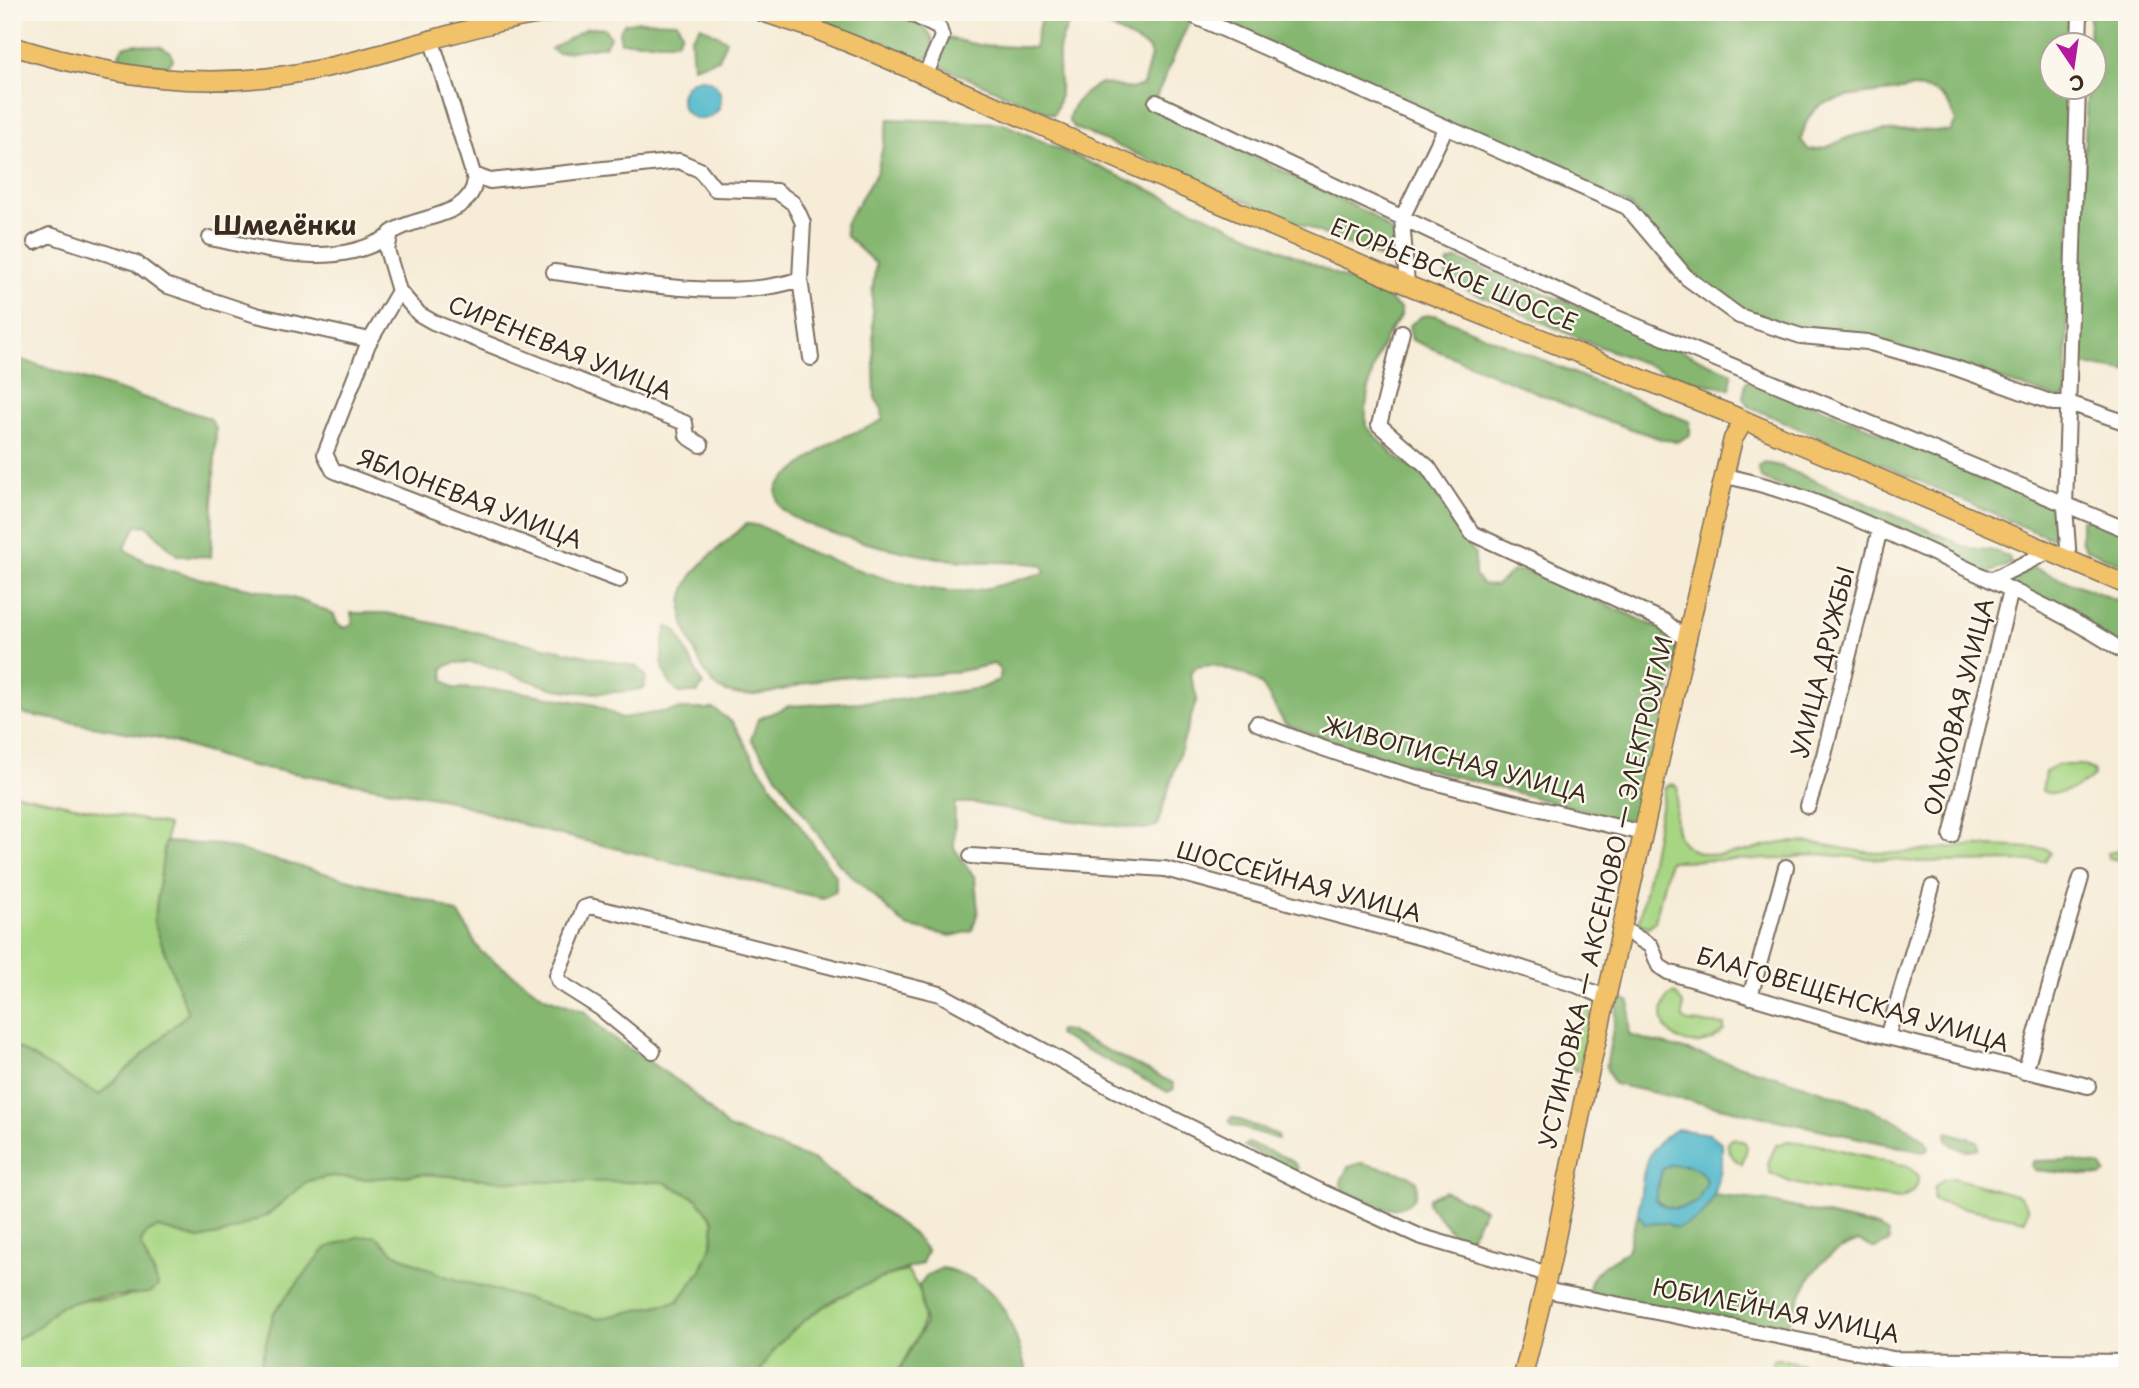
<svg xmlns="http://www.w3.org/2000/svg" width="2139" height="1388" font-family="'Playpen Sans',sans-serif">
<rect width="100%" height="100%" fill="#fbf7ec"/>
<filter id="ink" filterUnits="userSpaceOnUse"><feTurbulence type="fractalNoise" baseFrequency=".0143" numOctaves="2"/><feDisplacementMap in="SourceGraphic" scale="14" xChannelSelector="R" yChannelSelector="G"/><feConvolveMatrix kernelMatrix="1 2 1 2 8 2 1 2 1" color-interpolation-filters="sRGB"/></filter>
<filter id="wash" filterUnits="userSpaceOnUse"><feTurbulence type="fractalNoise" baseFrequency=".00686" numOctaves="4" result="noise"/><feDisplacementMap in="SourceGraphic" scale="28" xChannelSelector="R" yChannelSelector="G"/><feGaussianBlur stdDeviation="1.57" result="paint"/><feColorMatrix in="noise" values="0 0 0 0 0 0 0 0 0 0 0 0 0 0 0 0 0 1.4 0 .05"/><feComposite in="paint" operator="in"/></filter>
<g filter="url(#wash)">
<rect width="100%" height="100%" fill="#f6ecd7"/>
<path fill="#a7d683" stroke="#718050" stroke-width="2" d="M2057,765H2082L2093,770L2094,776C2082,787 2057,798 2042,791L2045,772Z
M1672,784L1678,787C1677,803 1670,831 1684,844C1710,867 1753,847 1782,843C1812,839 1837,849 1866,852C1900,856 1934,848 1967,846C1993,845 2021,848 2047,849L2051,853L2045,861L1915,862L1816,854L1781,859L1669,861L1655,922L1648,927L1639,923L1665,787Z
M12,793L168,825L154,923L189,1013L99,1095L12,1045Z
M2127,850V861L2108,858L2107,853Z
M1675,993L1683,1004V1018L1688,1022L1724,1025V1030C1696,1061 1645,1033 1668,996Z
M1582,1007H1588L1591,1015L1578,1070L1575,1071L1570,1063Z
M1733,1138L1745,1142L1747,1148L1742,1164C1732,1159 1729,1153 1727,1142Z
M1788,1141L1815,1144L1908,1166L1918,1175C1919,1188 1912,1194 1900,1199L1814,1188L1790,1182L1770,1173L1768,1163L1776,1145Z
M425,1174L519,1182H664L697,1199L714,1221L712,1245L700,1272L678,1301L598,1319L444,1276L394,1253L376,1236L274,1312L259,1370L261,1376H12V1338C33,1339 44,1314 60,1306C81,1296 104,1304 125,1297C135,1293 146,1280 155,1274L144,1260L141,1242L147,1232L158,1228L199,1239L267,1215L308,1181L330,1176L365,1179Z
M1954,1178L2020,1196L2028,1208L2025,1220L1941,1203L1933,1199L1935,1186L1944,1179Z
M907,1271C943,1315 914,1336 896,1376H758C785,1321 849,1284 907,1271Z
M1780,1359L1804,1364L1807,1368L1806,1376H1770L1773,1360Z
M1948,1364L2127,1371V1376H1905L1917,1366L1946,1369Z"/>
<path fill="#85b771" stroke="#607048" stroke-width="2" fill-rule="evenodd" d="M803,12C829,12 926,7 933,41C935,52 929,58 920,62Z
M1042,12H1078L1073,14C1069,24 1063,34 1060,45C1055,68 1067,94 1053,115L935,64L947,38L979,45L1034,48Z
M1083,12H2073V45L2052,46V88H2072L2066,395L2060,399L1949,363L1764,324L1712,295L1629,205L1193,13L1152,106L1370,214L1393,233L1395,248L1389,262L1075,128L1069,122C1069,103 1086,91 1101,83L1131,89L1143,85L1151,56L1148,48ZM1913,88C1942,90 1946,95 1956,122L1950,132C1918,130 1888,128 1856,135C1837,140 1831,149 1809,150L1801,140C1804,129 1806,118 1815,110C1829,94 1890,93 1913,88Z
M2090,12H2127V371L2076,364L2087,88H2094V46L2089,45Z
M639,21L677,22L682,32L677,42H621L619,32L624,24Z
M701,26L726,40L719,59L693,67L691,38Z
M587,28H604L610,37L605,46L558,53L551,49Z
M136,44L161,47L171,53L173,60L168,66L124,64L119,54L123,47Z
M889,119L1002,123L1386,297L1401,309V316C1377,343 1364,390 1366,426L1395,456L1426,477L1475,555V576L1482,584L1495,586L1513,571H1531L1657,627L1675,639L1678,654L1642,811L1634,820H1620L1356,750L1285,724L1262,685L1244,674L1213,665L1196,667L1190,674L1197,698L1157,826L1144,829L1057,819L974,803H955L954,848L975,878L978,911L972,931L951,936L906,926L839,864L751,739L758,719L789,706L897,700L982,688L999,680L1001,671L994,664C972,669 948,674 926,675C890,676 855,673 819,680C790,686 750,705 720,689C706,681 696,654 690,640C663,582 708,560 746,524C770,524 786,544 809,552C857,569 925,598 977,590C1000,587 1022,577 1045,573L1043,565C1011,560 979,564 947,559C909,554 813,534 784,511C778,506 775,495 777,487C779,481 827,445 835,441C851,432 868,430 883,419L882,409L875,398L872,294L876,264L846,236L845,224L877,172Z
M1457,259L1592,312L1732,373L1730,389L1687,380L1588,342L1452,283L1446,275L1448,262Z
M1435,315L1690,422V435L1679,441L1664,440L1590,415L1412,340L1409,326L1422,316Z
M12,357L210,418L216,429L211,557L177,555L146,525L136,526L124,549C188,591 266,578 334,615L337,623L344,628L353,623L351,613H386L638,667L646,676L644,688C618,694 584,694 557,689C527,684 469,649 443,668L444,680L453,688L509,690L596,705L621,718L682,709H714L733,723L754,760L836,877V891L823,898L804,894L540,830L445,799L247,765L160,738L12,712Z
M1753,379L2050,504L2057,511L2058,534L2054,538L2047,537L1750,407L1743,398L1746,382Z
M1765,463L1780,466L1948,538C1971,556 1986,543 2009,557L2011,564L1985,574L1761,478L1758,466Z
M2087,519L2127,533V567L2086,549L2081,540V520Z
M2033,568L2127,604V649L2009,585L2012,577Z
M667,627L676,630L703,685L697,693H679C658,675 660,652 667,627Z
M165,842L220,845L436,903L459,914L480,951L545,997L584,1011L607,1034L684,1085L728,1128L815,1161L913,1234L927,1251L922,1263C910,1269 899,1271 887,1276C836,1296 783,1325 758,1376H261L259,1370L274,1312L326,1248L357,1237L376,1236L394,1253L444,1276L598,1319L678,1301L700,1272L712,1245L714,1220L697,1199L664,1182H519L425,1174L365,1179L331,1176L308,1181L267,1215L223,1234L199,1239L158,1228L147,1232L141,1242C144,1259 154,1269 158,1286L150,1293L84,1299L59,1307L37,1328L16,1339L12,1338V1045L99,1095L188,1013L154,923Z
M1619,996L1630,1002L1629,1035C1672,1047 1928,1110 1929,1150L1923,1152L1614,1084L1606,1067Z
M1059,1030L1068,1031L1173,1083L1174,1089L1168,1092L1058,1035Z
M1232,1117L1278,1135V1139L1232,1125L1229,1120Z
M1948,1132L1978,1141L1979,1148C1966,1152 1952,1150 1946,1137Z
M1248,1143L1292,1160L1298,1168L1295,1172L1244,1146Z
M2070,1160L2100,1166L2106,1173L2101,1176L2034,1170L2031,1165L2033,1161Z
M1361,1163L1409,1175L1416,1181C1425,1226 1338,1208 1341,1182C1342,1178 1346,1172 1348,1167Z
M1671,1165C1687,1164 1701,1166 1707,1182L1697,1202C1682,1209 1667,1213 1655,1199L1662,1170Z
M1444,1191L1485,1209L1468,1240L1453,1234L1428,1204L1429,1198Z
M1712,1195L1767,1201L1878,1227L1888,1233L1889,1242L1875,1249L1859,1241C1812,1257 1807,1283 1788,1324L1778,1327L1594,1295L1589,1290C1591,1270 1611,1261 1627,1251L1638,1213L1645,1224C1669,1223 1700,1217 1712,1195Z
M942,1268C1004,1282 1011,1321 1028,1376H896L925,1324L919,1285L927,1275Z"/>
<path fill="#4db7cb" stroke="#447074" stroke-width="2" fill-rule="evenodd" d="M681 99a20 20 0 1 1 40 0a20 20 0 1 1-40 0Z
M1676,1129L1710,1134L1722,1143C1723,1166 1717,1205 1697,1219C1691,1223 1683,1226 1676,1228L1666,1223L1645,1224L1638,1213C1645,1171 1639,1153 1676,1129ZM1671,1165C1687,1164 1701,1166 1707,1182L1697,1202C1682,1209 1667,1213 1655,1199L1662,1170Z"/>
</g>
<g filter="url(#ink)">
<g fill="none" stroke-linecap="round" stroke-linejoin="round">
<defs>
<path id="minor" d="M908,12L939,28L942,37L925,76
M1196,17L1627,207L1687,278L1739,316L1801,336L1867,342L1953,367L2053,403H2069L2127,423
M431,38L475,180C471,219 415,215 391,233L387,250L399,291L419,314L433,322L685,423L687,436L701,445
M2079,46L2080,12
M1156,102L1605,313L2127,530
M474,175L490,181L679,161L700,170L715,189L776,191L793,203L798,212L803,223L800,279L811,358
M210,238C271,250 332,270 388,237
M35,242L50,235L136,263L165,285L256,315L370,340
M554,272C624,281 733,303 800,279
M1407,285L1402,218L1446,127
M399,291L368,344L325,454L333,470L342,474L619,580
M1402,332L1379,425L1428,467L1472,533L1664,621L1688,641
M1725,476C1802,491 1875,527 1946,559C2007,588 2071,616 2127,654
M2069,561L2065,507L2078,88
M1991,580L2048,552
M1257,723C1381,775 1513,802 1643,833
M1808,806L1824,755L1880,529
M1951,836L2011,590
M971,856L1165,869L1441,943L1576,985L1607,998
M1623,929L1651,946L1659,966L1668,972L1887,1037L2088,1086
M1750,997L1786,867
M1887,1037L1932,887
M653,1051L600,1008L559,982L557,975L584,908L590,906L940,994L1117,1091L1318,1190L1419,1236L1548,1274
M2025,1072L2081,878
M1545,1290L1893,1359L2127,1362
M2020,1376L2024,1360"/>
<path id="major" d="M762,12L814,29L876,54L1407,285L1725,412L2127,585
M12,46C116,78 207,92 315,70C396,54 471,23 553,12
M1523,1376L1551,1262L1586,1088L1709,540L1733,439L1744,421"/>
</defs>
<use href="#minor" stroke="#7c6e5f" stroke-width="18"/>
<use href="#major" stroke="#7c6e5f" stroke-width="21"/>
<use href="#minor" stroke="#fff" stroke-width="14"/>
<use href="#major" stroke="#f2c26a" stroke-width="18"/>
</g>
</g>
<g text-anchor="middle" stroke-width="5" stroke-linejoin="round" paint-order="stroke">
<g font-size="23" fill="#3b2a1e" stroke="#fbf7ec">
<text transform="translate(1454 275) rotate(22)" y="8">ЕГОРЬЕВСКОЕ ШОССЕ</text>
<text transform="translate(560 348) rotate(22)" y="8">СИРЕНЕВАЯ УЛИЦА</text>
<text transform="translate(470 499) rotate(21)" y="8">ЯБЛОНЕВАЯ УЛИЦА</text>
<text transform="translate(1823 662) rotate(-76)" y="8">УЛИЦА ДРУЖБЫ</text>
<text transform="translate(1959 707) rotate(-76)" y="8">ОЛЬХОВАЯ УЛИЦА</text>
<text transform="translate(1455 760) rotate(15)" y="8">ЖИВОПИСНАЯ УЛИЦА</text>
<text transform="translate(1299 882) rotate(15)" y="8">ШОССЕЙНАЯ УЛИЦА</text>
<text transform="translate(1606 892) rotate(-77)" y="8">УСТИНОВКА — АКСЕНОВО — ЭЛЕКТРОУГЛИ</text>
<text transform="translate(1853 1000) rotate(16)" y="8">БЛАГОВЕЩЕНСКАЯ УЛИЦА</text>
<text transform="translate(1776 1311) rotate(11)" y="8">ЮБИЛЕЙНАЯ УЛИЦА</text>
</g>
<g font-size="26" font-weight="bold" fill="#3b2a1e" stroke="#fbf7ec">
<text x="285" y="235">Шмелёнки</text>
</g>
</g>
<rect width="2139" height="1388" fill="none" stroke="#fbf7ec" stroke-width="42"/>
<g transform="translate(2073 66) rotate(167)"><circle r="33" fill="#fbf7ec" stroke="#aea59a" stroke-width="2"/>
<path d="M0-5L12 26L0 18L-12 26Z" fill="#b5179e"/>
<text y="-10" font-size="19" font-weight="bold" text-anchor="middle" fill="#3b2a1e">С</text>
</g>
</svg>
